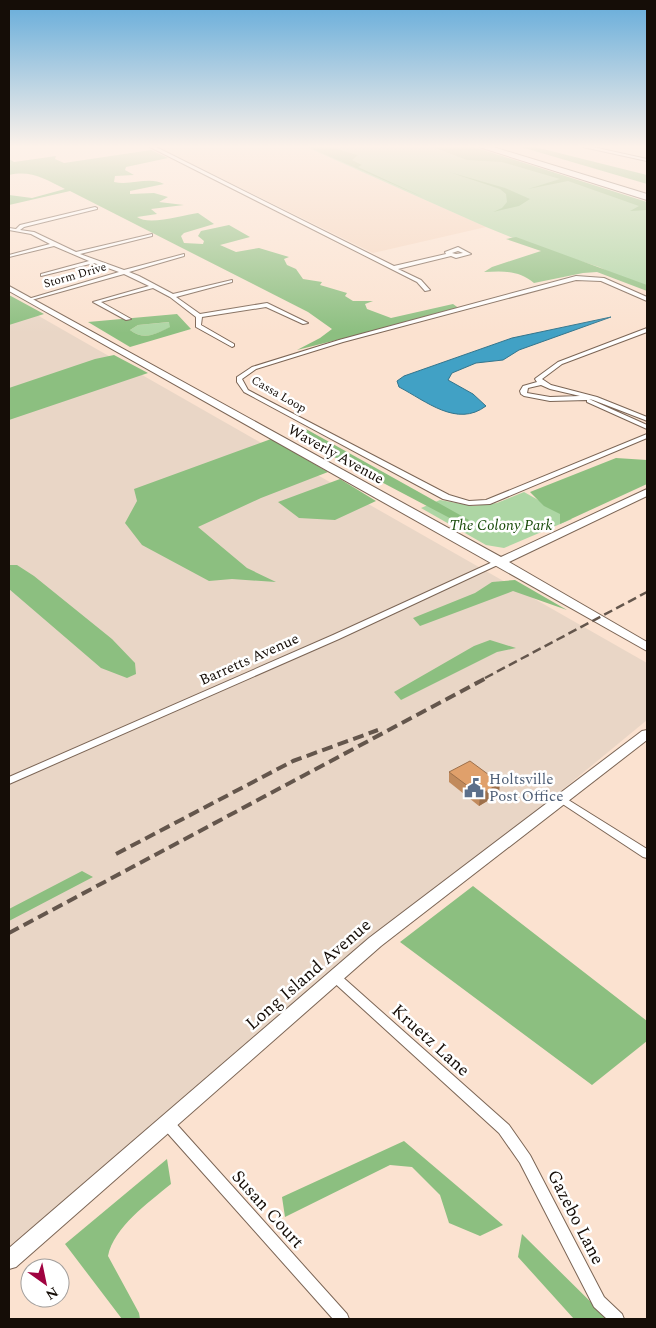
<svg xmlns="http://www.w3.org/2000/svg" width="656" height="1328" font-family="Spectral,serif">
<rect width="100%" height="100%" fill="#fbe2d0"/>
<path fill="#e9d6c6" d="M9,299L647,663V720L9,1246Z"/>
<path fill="#f6d6bf" d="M157,147H306L486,227L373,253Z"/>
<path fill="#add6a4" d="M306,147H465L647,204V286L642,288L599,267L530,245L486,227Z
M170,322L171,327C155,334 145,341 130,330L138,325Z
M524,492L572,519L504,548L486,545L421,508L440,500L473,506L497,503Z"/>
<path fill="#8cbf80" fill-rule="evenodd" d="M308,147H329L358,155L352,160L362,165L358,167L425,198Z
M433,147H474L647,202V210L630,211L639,206L568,181L528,189L560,179L502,162L467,160Z
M521,147H535L647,175V184Z
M151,150L168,158L126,167L125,170L134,175L115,176L114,182C131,186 149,176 164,184L130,191V194L154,193L168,197L159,202L184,205L151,209L157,214L137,217C149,226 183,215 198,213L214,224L184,233L181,236L184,243L203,244L204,241L198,236L201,231L229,225L250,237L220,245L236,252L259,248L289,257L284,259L287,265L296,269L303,279L322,282L320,285L347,293L345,296L353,301H373L365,304L367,309L391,318L453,304L460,309L297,350L320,338L332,329L308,312L70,191L9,205V195L32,198L65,189C45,179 31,170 9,175V159L14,162L56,156L55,159L64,163Z
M449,172L505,188L530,199L519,206L493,212L502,208L507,202L506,194L500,189Z
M516,237L647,285V291L597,272L583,273L534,283C519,270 503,271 484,272L492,267L541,251L506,239Z
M9,295L44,314L9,325Z
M177,314L191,329L130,347L88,322ZM169,322L170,327C155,334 145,341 130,330L138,325Z
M114,355L148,373L9,420V388L95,359Z
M306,429L469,520L463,525L294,436V430Z
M271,439L328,472L261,498L198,527L247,568L276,582L232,579L209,581L142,545L125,523L137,501L134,489Z
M616,458L647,460V484L560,524V514L544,506L530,492Z
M340,479L376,501L335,520L299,518L278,502Z
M9,565H17L34,576L112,639L135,663L136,674L127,678L101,668L9,589Z
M515,580L567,610L513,591L420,626L413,618L475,593L492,582Z
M490,640L516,648L497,652L401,700L394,692L474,646Z
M82,871L93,877L9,921V909Z
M473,886L647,1021V1041L592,1085L400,942Z
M404,1141L503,1225L480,1236L449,1223L440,1195L412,1167L390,1165L285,1217L282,1197Z
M167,1159L171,1184C148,1203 114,1227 108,1256L139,1313L140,1319H122L65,1244Z
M522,1234L608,1319H574L518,1257Z"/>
<path fill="#41a1c5" stroke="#34758c" d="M611,317L519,350L503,360L476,363L452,373L448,380L473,394L486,406C457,428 426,401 399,387L397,381L404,376L512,338Z"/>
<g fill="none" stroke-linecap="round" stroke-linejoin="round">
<defs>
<path id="street" d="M150,147H156L394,266L446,254L445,252L458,247L471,254L456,258L451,256L398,269L421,280L430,290L425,291L417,282ZM458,251L463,253L456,254L452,253Z
M583,147H593L647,159V161Z
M95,207L97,208V209L24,227L20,230L34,232L76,252L152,234V236L80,254L124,270L184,254V256L129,272L139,276L173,294L232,280V282L176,297L200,314L267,303L308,323L303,324L266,307L202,317L201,325L234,344V346L232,347L196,327V317L170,297L153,288L101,302L131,319L126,320L93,302L149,286L124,274L28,301V299L119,272L94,263L41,276V274L89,261L54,246L9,257V255L50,244L31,234L9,230V228L16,229L20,225Z
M576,276L604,278L647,297V301L601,281L576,280L343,342L256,369L242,379L248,390L449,495L469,501L486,500L647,434V438L490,504L469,505L443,499L244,392L237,382V377L252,367L339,340Z
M647,328V332L562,364L542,379L551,385L597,397L647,417V421L645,420L593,400L589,399L647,425V429L587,402V400L550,401L524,396L521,394L520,391L523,386L537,382L535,379L536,378L558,362ZM541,385L550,389L580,396L550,397L527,393L528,388Z
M497,560H503L504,562L339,639L9,784V777L333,635Z
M562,796L647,849V858L643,857L558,801L557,799L558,797Z
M334,972L338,973L509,1125L530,1155L604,1297L622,1314L624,1319H607L594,1307L520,1163L499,1133L330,979L328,976L330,973Z
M167,1118L172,1119L347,1314L349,1319H333L162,1127L161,1123L162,1119Z"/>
<path id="secondary" d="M9,286L501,557L647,489V496L509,562L647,642V651L9,291Z
M647,730V740L381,946L16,1267L9,1269V1248L369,938L642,731Z"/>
<path id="highway" d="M479,147H493L647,194V200Z"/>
</defs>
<use href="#street" stroke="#7b6555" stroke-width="2"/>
<use href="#secondary" stroke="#7b6555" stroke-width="2"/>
<use href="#highway" stroke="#7b6555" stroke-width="2"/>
<use href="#street" fill="#fff" fill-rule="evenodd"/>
<use href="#secondary" fill="#fff" fill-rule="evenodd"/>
<use href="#highway" fill="#fff" fill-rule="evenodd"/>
<path stroke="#64564c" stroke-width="2.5" stroke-dasharray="9 4.5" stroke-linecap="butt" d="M485,678L647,592"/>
<path stroke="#64564c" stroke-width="4" stroke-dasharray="11 5.5" stroke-linecap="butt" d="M116,854L293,761L378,730
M9,933L488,677"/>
</g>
<path fill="#c18a5c" d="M449,772L499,794L479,806L449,782Z"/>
<path fill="#9d704b" d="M500,783L499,794L479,806L480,795Z"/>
<path fill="#e0a06b" stroke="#9d704b" d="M470,761L500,783L480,795L449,772Z"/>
<linearGradient id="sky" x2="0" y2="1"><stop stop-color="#65acda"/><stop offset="0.44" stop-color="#fdf2ea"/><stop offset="1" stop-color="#fdf2ea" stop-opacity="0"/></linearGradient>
<rect width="656" height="333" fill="url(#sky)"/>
<defs>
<symbol id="civic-bare" viewBox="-9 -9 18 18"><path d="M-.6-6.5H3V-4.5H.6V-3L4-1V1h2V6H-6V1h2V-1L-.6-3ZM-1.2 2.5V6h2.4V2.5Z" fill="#5c6f8a" stroke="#fff" stroke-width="2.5" paint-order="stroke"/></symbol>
</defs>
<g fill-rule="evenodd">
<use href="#civic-bare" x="460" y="774" width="28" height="28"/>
</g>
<g text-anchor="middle" stroke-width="5" stroke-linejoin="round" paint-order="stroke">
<g font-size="12" fill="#150d07" stroke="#fff">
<text transform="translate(75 275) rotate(-16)" y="4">Storm Drive</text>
<text transform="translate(279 394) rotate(30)" y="4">Cassa Loop</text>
</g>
<g font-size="15" fill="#150d07" stroke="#fff">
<text transform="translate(336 454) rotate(29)" y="5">Waverly Avenue</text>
<text transform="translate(249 659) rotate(-24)" y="5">Barretts Avenue</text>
</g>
<g font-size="15" font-style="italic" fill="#184a09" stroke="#fff">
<text x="501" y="530">The Colony Park</text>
</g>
<g font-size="15" fill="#4e5e75" stroke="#fff" text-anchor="start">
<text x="489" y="784">Holtsville<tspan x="489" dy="17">Post Office</tspan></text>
</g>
<g font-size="18" fill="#150d07" stroke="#fff">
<text transform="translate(308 974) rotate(-41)" y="6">Long Island Avenue</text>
<text transform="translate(431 1040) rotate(42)" y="6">Kruetz Lane</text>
<text transform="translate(268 1209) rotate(48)" y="6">Susan Court</text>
<text transform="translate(576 1217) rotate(63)" y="6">Gazebo Lane</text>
</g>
</g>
<rect width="656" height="1328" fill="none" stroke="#150d07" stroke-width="20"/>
<g transform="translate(45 1283) rotate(147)"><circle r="24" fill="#ffffff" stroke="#a19e9c"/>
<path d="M0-4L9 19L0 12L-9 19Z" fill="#a00240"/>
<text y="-8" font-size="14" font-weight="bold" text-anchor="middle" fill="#150d07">N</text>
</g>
</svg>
